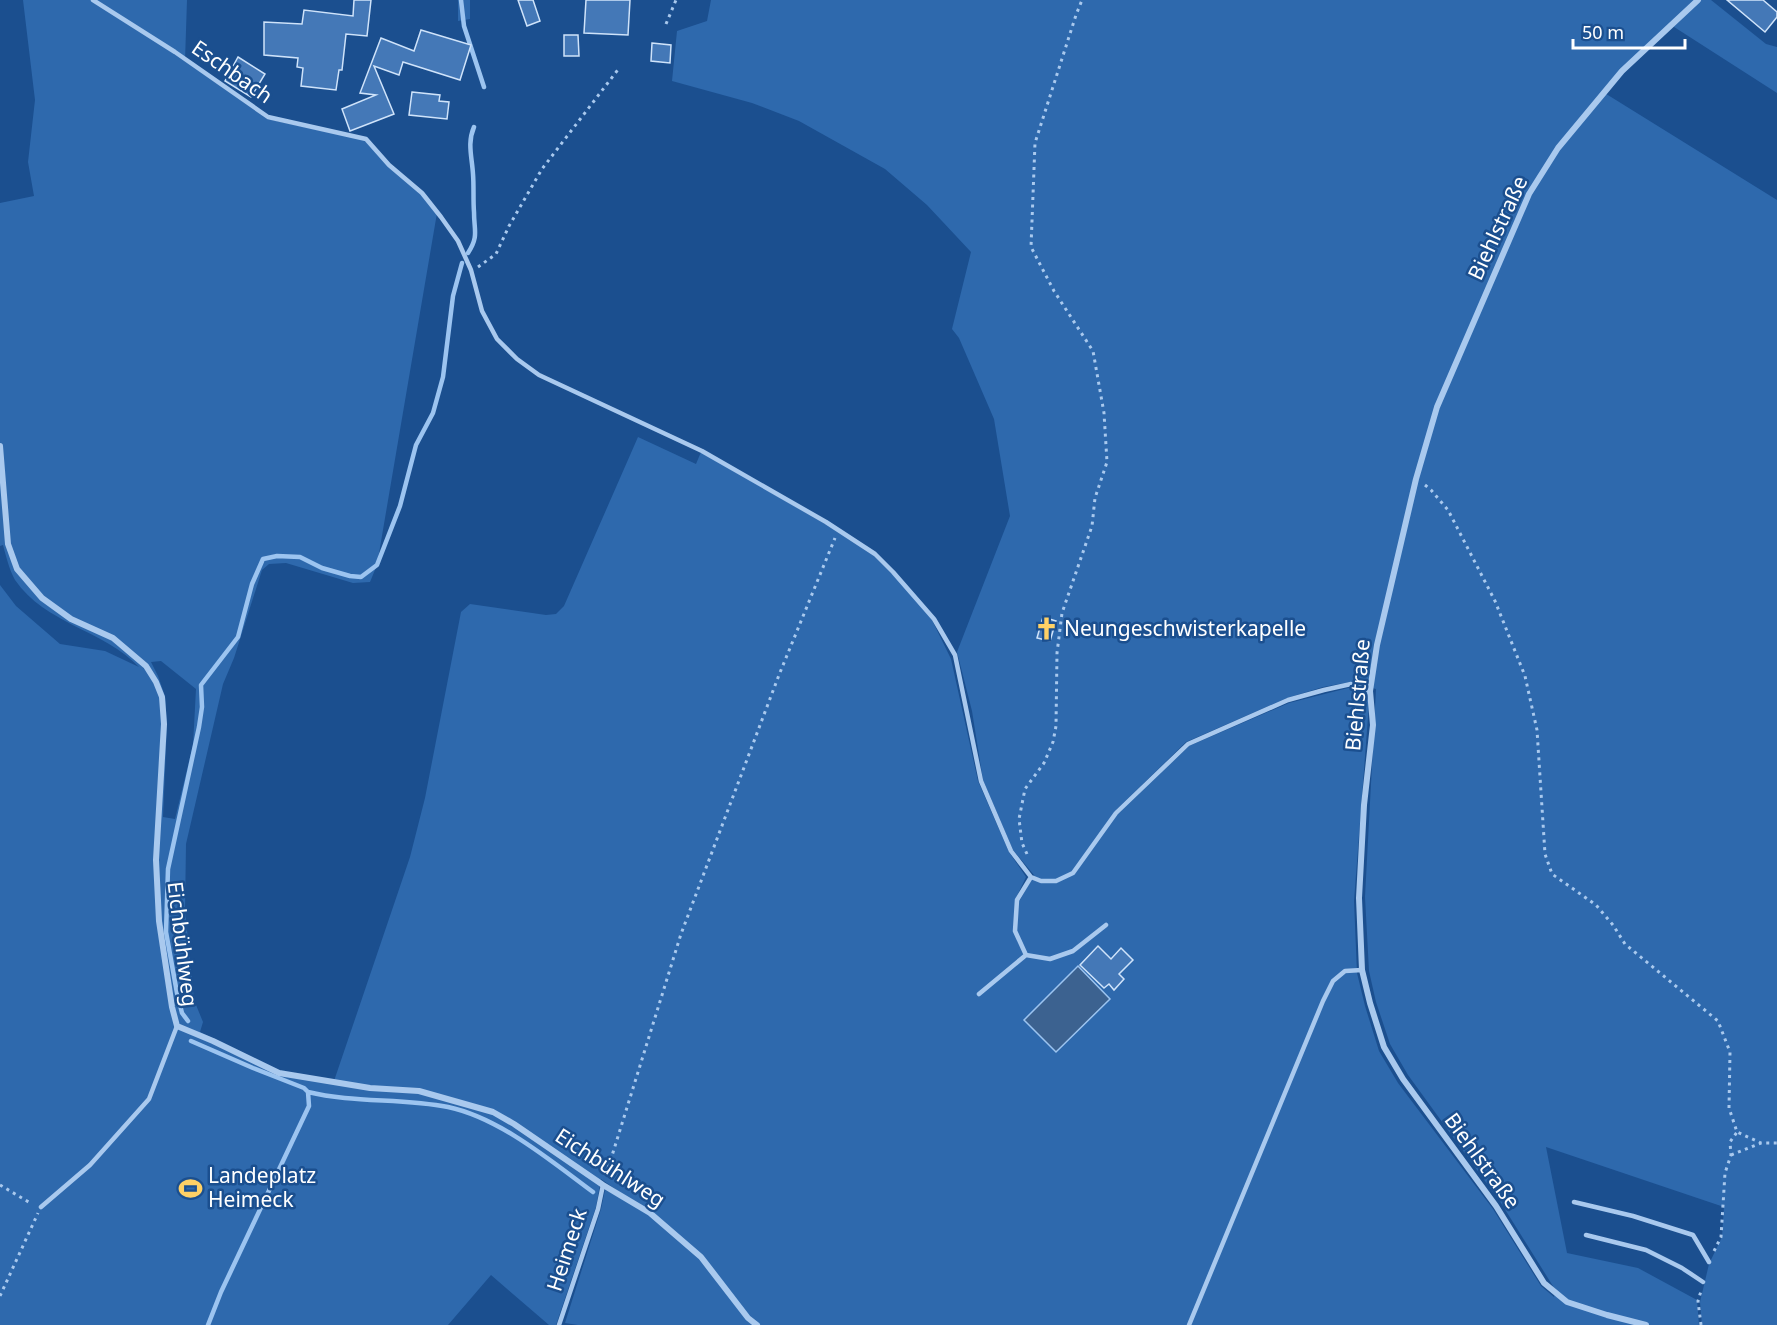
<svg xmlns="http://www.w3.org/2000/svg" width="1777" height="1325" font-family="'Noto Sans',sans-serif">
<rect width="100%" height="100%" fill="#1b4f8f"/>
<path fill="#2e69ad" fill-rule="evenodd" d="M23,0H187L185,61L267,119L364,140L421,194L437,213L377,565L370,582L353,583L286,563L269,564L262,570L234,658L223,684L186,844L185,910L194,1000L203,1022L200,1032L279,1071L334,1081L410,857L425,798L461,612L470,604L546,615L556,614L564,606L638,437L696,464L701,452L825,524L874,556L909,591L932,620L951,659L978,781L1009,852L1026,877L1016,898L1020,900L1034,875L1013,850L983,780L972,711L957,652L1010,516L994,419L959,338L952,329L971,252L927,205L885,169L799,121L752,103L672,81L677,31L707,21L711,0H1711L1766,44L1777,47V93L1671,25L1603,92L1777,200V1325H1702L1700,1302L1709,1264L1722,1237L1724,1207L1546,1147L1567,1253L1638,1268L1697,1300L1699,1325H578L565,1323L601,1209L605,1190L644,1209L601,1179L596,1207L556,1325H549L491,1275L448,1325H0V585L16,606L60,644L105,651L139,667C104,630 45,624 15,580C9,569 6,556 3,545L0,546V203L34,196L28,162L35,100ZM161,661L196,689L193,745L175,819L163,817L167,724L165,696L158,676L151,662ZM1350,682L1376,689L1365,897L1369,971L1376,1002L1390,1044L1408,1075L1501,1203L1556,1291L1554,1297L1541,1286L1493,1209L1398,1083L1379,1051L1365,1006L1357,973L1354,901L1370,691L1352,687L1289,703L1189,746L1117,815L1114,812L1186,742L1287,698L1323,687Z
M458,0H470V19L458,21Z"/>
<path fill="#3c6290" stroke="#9cc4f0" stroke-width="1.5" d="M1078,966L1110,999L1056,1052L1024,1020Z"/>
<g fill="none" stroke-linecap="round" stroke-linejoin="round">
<path stroke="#9cc4f0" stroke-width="4.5" d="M461,0L464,26L484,87
M468,253C479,236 474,231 474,212C473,200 474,187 473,174C472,157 467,143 474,127
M188,1021L182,1013L177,993L166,932L168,869L199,727L202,707L201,685L238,637L252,584L263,559L277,556L300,557L322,568L350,576L361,577L377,565L400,506L416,445L433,413L443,377L453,296L462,263
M191,1041L253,1068L304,1088L308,1092L309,1106L221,1292L208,1325
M308,1092C353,1103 402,1098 448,1107C500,1118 551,1161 593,1192"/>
</g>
<path fill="#4478b7" stroke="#cfe3fa" stroke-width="1.5" d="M354,0H371L367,36L346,34L342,70H339L336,90L301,86L303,68L297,67L298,58L264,55V22L302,24L304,10L353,16Z
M518,0H533L540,21L527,26Z
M586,0H630L628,35L584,33Z
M1727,0H1763L1777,12V17L1765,32Z
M421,30L471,45L460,80L403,62L399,75L374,66L394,114L350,131L342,109L376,95L360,93L381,38L414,51Z
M564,35H578L579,56H564Z
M652,43L671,45L670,63L651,61Z
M238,57L265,74L251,97L225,81Z
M412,92L440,95L439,101L449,102L447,119L409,115Z
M1043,617L1056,621L1050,641L1037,638Z
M1098,946L1111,959L1121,948L1133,960L1119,974L1124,979L1114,990L1109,984L1104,988L1080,965Z"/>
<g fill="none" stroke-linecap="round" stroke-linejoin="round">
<path stroke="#a9c9ee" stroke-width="3" stroke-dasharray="3 4.5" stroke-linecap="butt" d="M666,24L676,0
M478,267L496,254L509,226L542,169L620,67
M1425,485L1431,490L1448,510L1495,601L1525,676L1537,730L1545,854L1552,874L1596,905L1613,925L1625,944L1718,1021L1730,1052L1729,1108L1737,1132L1761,1143H1777
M1027,854L1022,843L1019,819L1025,789L1044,763L1053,742L1056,726L1057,653L1062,613L1092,526L1095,498L1107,462L1104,413L1093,351L1054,291L1031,247L1035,143L1076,15L1082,0
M1731,1155L1761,1143
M606,1175L681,934L779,675L835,538
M0,1185L32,1204
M1714,1251L1721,1237L1725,1173L1731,1155L1730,1142L1737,1132
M0,1296L38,1213
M1701,1325L1698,1301L1701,1291"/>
<path stroke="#a9c9ee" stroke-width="4.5" d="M93,0L175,52L268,117L366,139L389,165L422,193L441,217L458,241L471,270L482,311L497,339L517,359L539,375L702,451L826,522L875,554L893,572L934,619L955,655L981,781L1011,851L1031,877L1041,881H1056L1073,873L1116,813L1188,744L1288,700L1324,690L1351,684L1370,691
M1031,877L1017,900L1015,931L1026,955L1050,959L1073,951L1106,925
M979,994L1026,955
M1574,1202L1633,1216L1693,1235L1709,1262
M41,1207L90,1165L149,1099L177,1026
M1586,1235L1646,1250L1682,1268L1703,1282
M559,1325L598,1209L603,1185
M1189,1325L1323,1001L1333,981L1345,971L1362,970"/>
<path stroke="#a9c9ee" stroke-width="6" d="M0,446L8,544L17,569L42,598L71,619L113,638L146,666L156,682L162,697L164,724L156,860L159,921L172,1007L177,1026L213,1041L279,1073L370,1088L419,1091L493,1112L514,1124L603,1185L650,1213L701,1257L748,1318L757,1325
M1646,1325L1607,1315L1567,1302L1544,1283L1496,1206L1403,1079L1384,1047L1370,1003L1362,970L1359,898L1364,805L1373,725L1370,691L1377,645L1416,479L1437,407L1529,194L1558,148L1622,71L1698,0"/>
</g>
<defs>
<symbol id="church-bare" viewBox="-9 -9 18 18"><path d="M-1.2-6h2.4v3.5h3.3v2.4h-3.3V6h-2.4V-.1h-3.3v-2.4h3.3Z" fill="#ffd166" stroke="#1b4f8f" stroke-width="2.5" paint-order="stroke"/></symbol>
<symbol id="stadium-bare" viewBox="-9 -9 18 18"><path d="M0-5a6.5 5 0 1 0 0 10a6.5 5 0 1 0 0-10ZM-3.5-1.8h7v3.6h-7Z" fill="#ffd166" stroke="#1b4f8f" stroke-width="2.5" paint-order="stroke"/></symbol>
</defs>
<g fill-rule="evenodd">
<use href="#church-bare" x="1030" y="612" width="33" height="33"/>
<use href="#stadium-bare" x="174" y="1172" width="33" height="33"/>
</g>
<g text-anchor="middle" stroke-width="5" stroke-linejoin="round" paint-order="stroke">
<g font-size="21" fill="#fff" stroke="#1b4f8f">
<text transform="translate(232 72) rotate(35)" y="7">Eschbach</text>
<text transform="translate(1498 228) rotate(-65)" y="7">Biehlstraße</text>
<text transform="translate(1358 695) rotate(-85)" y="7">Biehlstraße</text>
<text transform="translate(182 944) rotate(83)" y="7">Eichbühlweg</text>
<text transform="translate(1482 1161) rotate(54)" y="7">Biehlstraße</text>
<text transform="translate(610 1168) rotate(33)" y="7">Eichbühlweg</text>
<text transform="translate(567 1250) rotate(-72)" y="7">Heimeck</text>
</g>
<g font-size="21" fill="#fff" stroke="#1b4f8f" text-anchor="start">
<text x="1064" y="636">Neungeschwisterkapelle</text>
<text x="208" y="1183">Landeplatz<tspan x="208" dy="24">Heimeck</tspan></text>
</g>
</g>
<path d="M1573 39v9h112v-9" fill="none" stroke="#ffffff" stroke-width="3"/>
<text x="1582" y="39" font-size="18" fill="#ffffff" stroke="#1b4f8f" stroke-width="4.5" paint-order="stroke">50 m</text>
</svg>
